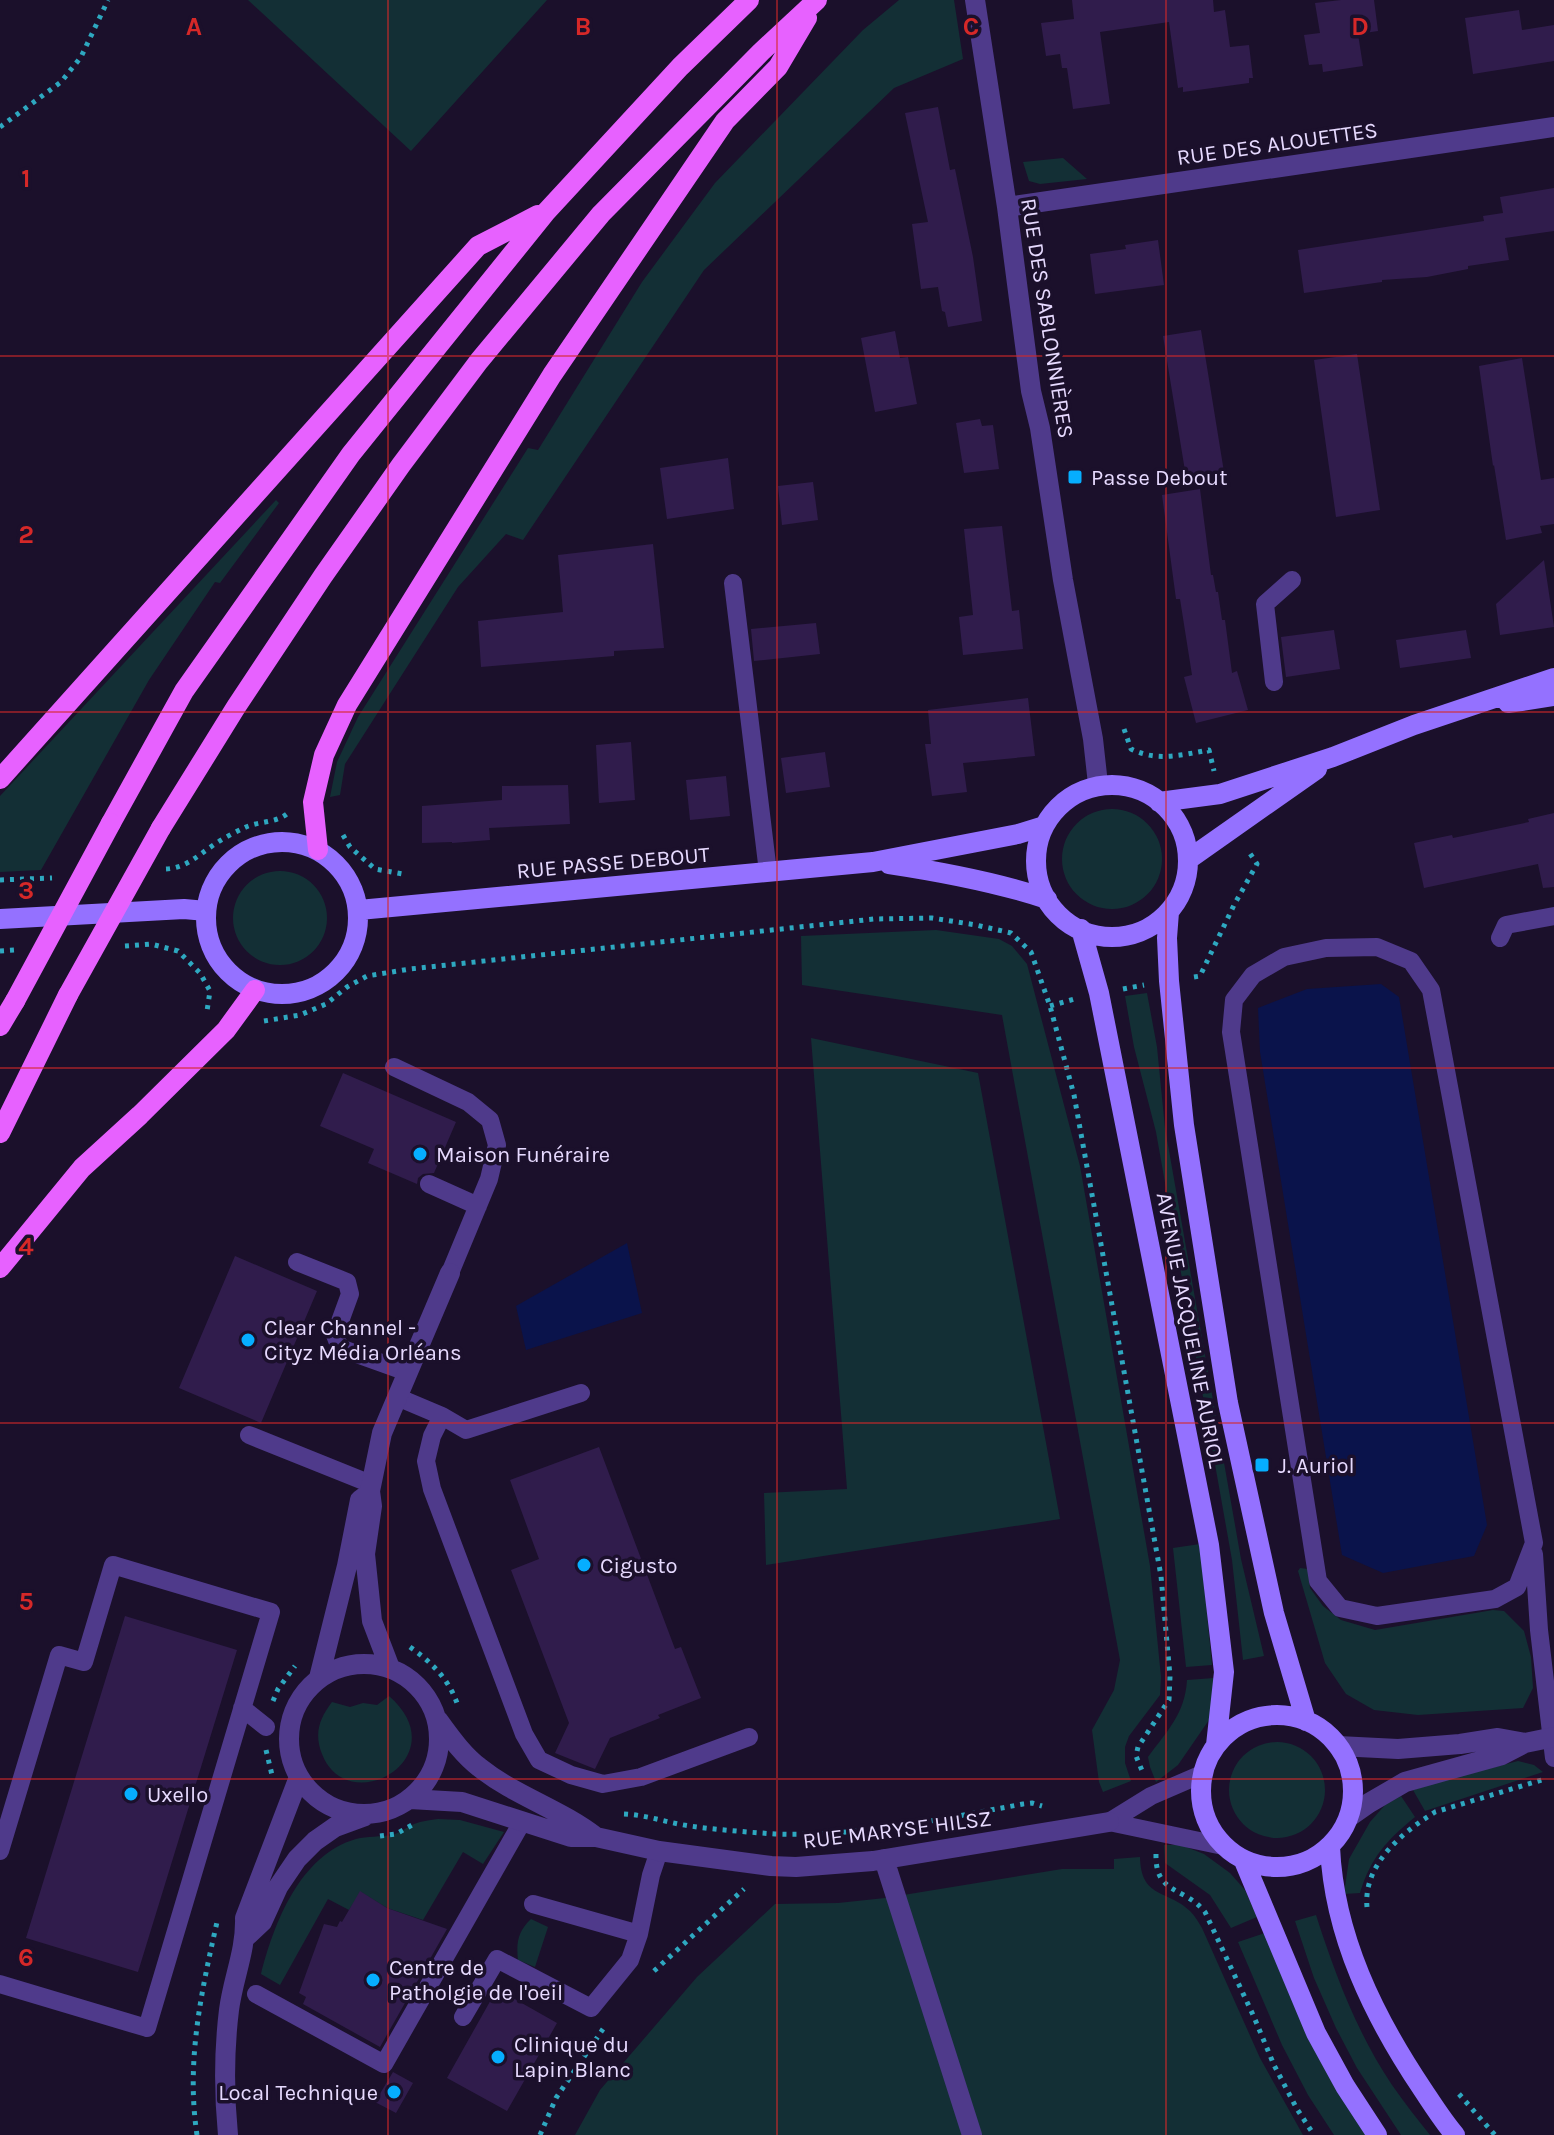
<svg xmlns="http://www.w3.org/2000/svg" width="1554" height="2135" font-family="Karla,sans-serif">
<rect width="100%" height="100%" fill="#1b102b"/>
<path fill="#132f35" d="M248,0H547L411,151Z
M899,0H954L963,59L894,88L704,270L523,540L506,534L458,587L345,764L340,795L330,797L337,762L358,717L528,448L538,450L642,282L715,183L863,30Z
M1063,158L1087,179L1040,184L1029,181L1023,162Z
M276,500L279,503L220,583L215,582L149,680L41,870L0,872V796Z
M1062 859a50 50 0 1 1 100 0a50 50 0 1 1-100 0Z
M233 918a47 47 0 1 1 94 0a47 47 0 1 1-94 0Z
M936,930L999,939L1012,946L1027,964L1080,1166L1150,1566L1161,1677L1160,1695L1129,1736L1125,1747V1763L1131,1781L1103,1792L1099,1782L1092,1730L1114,1690L1120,1660L1002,1015L802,985L801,936Z
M1147,993L1157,1047L1165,1128L1241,1559L1264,1656L1243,1660L1232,1560L1156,1132L1134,1047L1125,996Z
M811,1038L978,1073L1060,1519L766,1565L764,1493L847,1489Z
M1200,1544L1212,1665L1186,1667L1173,1548Z
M1300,1568L1308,1569L1310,1588L1323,1606L1341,1620L1375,1630L1493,1610L1504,1611L1524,1631L1531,1657L1533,1688L1523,1708L1418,1715L1374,1710L1346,1694L1325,1663L1298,1571Z
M1214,1678L1213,1703L1209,1720L1178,1765L1156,1782L1150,1767L1148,1757C1167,1731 1185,1714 1187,1680Z
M389,1696C459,1757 348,1821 322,1754C314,1734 319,1719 332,1702L350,1707L363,1703L377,1705Z
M1229 1790a48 48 0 1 1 96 0a48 48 0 1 1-96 0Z
M1518,1761L1534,1765L1543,1772L1425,1811L1413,1790L1441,1781Z
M1401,1796L1415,1817C1387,1840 1371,1857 1360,1893L1344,1894L1349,1859L1370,1822L1385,1805Z
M438,1819L460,1820L504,1832L483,1864L463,1852L423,1920L387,1908L361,1892L349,1910L328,1899L280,1985L261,1974C274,1923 300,1855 356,1839C367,1836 381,1837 392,1835C400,1833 407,1827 414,1824C422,1821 431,1820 438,1819Z
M1164,1845H1181L1204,1854L1230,1873L1245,1890L1257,1917L1231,1928L1210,1895L1165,1863Z
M1140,1857C1141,1899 1167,1889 1190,1911C1195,1916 1199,1923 1202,1928L1260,2058L1303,2135H575L600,2090L697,1977L775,1904L838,1903L885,1898L1062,1869H1114V1859Z
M1316,1915C1335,1974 1357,2033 1392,2085C1404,2102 1417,2119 1430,2135H1401L1357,2068L1336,2028L1314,1978L1295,1921Z
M531,1919L548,1927L535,1967L518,1960C516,1943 518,1931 531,1919Z
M1265,1933L1368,2135H1334L1308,2095L1282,2045L1238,1942Z"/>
<path fill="#0a134b" d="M1381,984L1399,997L1487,1525L1474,1556L1383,1573L1342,1555L1260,1052L1258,1008L1307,989Z
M627,1243L642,1313L526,1350L516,1306Z"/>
<path fill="#301c4c" d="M1072,0H1213L1214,12L1225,10L1230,47L1249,45L1253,78H1249V83L1183,92V87L1178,88L1169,22L1100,32L1110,104L1073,109L1067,68H1062L1060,54L1046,56L1041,23L1074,19Z
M1341,0H1374L1378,31L1358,34L1363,66L1323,72L1322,64L1309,65L1304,35L1320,33L1315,3Z
M1519,10L1522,30L1554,25V61L1473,74L1465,18Z
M938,107L950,170L955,169L973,257L982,321L948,327L945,312L942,311L938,287L921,289L912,224L928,222L905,113Z
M1554,188V231L1505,238L1509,260L1468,266V269L1427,277L1382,280V282L1304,293L1298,250L1484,221L1483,216L1503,213L1500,197Z
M1158,240L1164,285L1095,294L1090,254L1126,249L1125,245Z
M1201,330L1224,472L1186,477L1163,336Z
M895,331L900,358L908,357L917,404L875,412L861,338Z
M1357,354L1380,510L1336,517L1314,360Z
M1522,358L1541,480L1554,478V524L1540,526L1542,533L1506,540L1494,465L1493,466L1479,366Z
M980,419L982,426L993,425L999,469L964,473L956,423Z
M728,458L734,509L667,519L660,468Z
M813,482L818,520L782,525L778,486Z
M1200,489L1211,575H1213L1216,592H1218L1222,620H1225L1232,673L1237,671L1248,710L1196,723L1184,677L1192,675L1180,599H1176L1162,495Z
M1002,526L1012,611L1019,610L1023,649L963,655L959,617L973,615L964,529Z
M653,544L664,648L614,651V656L481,667L478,621L563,612L558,555Z
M1544,560L1554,627L1500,635L1496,604Z
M816,623L820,654L754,661L751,629Z
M1334,630L1340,669L1286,677L1281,637Z
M1466,630L1471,658L1400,668L1396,640Z
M1028,698L1035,756L963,763L967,792L932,796L925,744H931L928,710Z
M631,742L635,800L599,803L596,745Z
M825,752L830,787L786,793L781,758Z
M726,776L730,816L690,820L686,780Z
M568,785L570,824L489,828L490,840L452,843V842L422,843V806L502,800V786Z
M1554,813V887L1543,888L1538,864L1424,888L1414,843L1452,835L1453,838L1529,822L1528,819Z
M343,1073L456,1122L434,1173L423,1174L418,1178L417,1184L368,1163L374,1149L320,1126Z
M235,1256L317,1291L261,1423L179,1388Z
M599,1447L675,1649L681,1647L701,1698L658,1715L660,1718L610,1738L595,1769L555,1753L569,1723L511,1570L539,1559L510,1480Z
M125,1616L237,1650L138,1972L26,1938Z
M360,1891L387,1908L447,1929L380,2047L303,2004L306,1997L299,1993L324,1924L337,1927L340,1921L342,1922Z
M497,1989L557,2023L507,2111L447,2078Z
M393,2072L413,2083L396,2113L375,2102Z"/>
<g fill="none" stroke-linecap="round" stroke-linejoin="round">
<path stroke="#2ea8c0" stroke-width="5" stroke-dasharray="4 6" stroke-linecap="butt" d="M0,127L61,82L81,57L108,0
M1124,729L1131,749C1157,762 1181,755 1209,750L1214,771
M343,835L350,847L375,869L403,874
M166,869C185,868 196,857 212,846C222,839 235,832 246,827C260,821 278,823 289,812
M0,880L52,878
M125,946L151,944L178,951L200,973L210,991L207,1011
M0,951L15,950
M1194,977L1200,976L1234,905L1257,864L1247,849
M1123,989L1144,985
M1050,1006L1078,998
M264,1021L300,1015L326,1004L347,987L367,976L410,969L874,919L932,918L976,925L1011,933L1031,952L1050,1006L1074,1095L1161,1576L1170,1676L1169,1700L1138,1747L1136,1756L1143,1773
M410,1647C431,1662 448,1678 457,1703
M273,1701L278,1689L295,1666
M266,1750L272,1775
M624,1814C647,1815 668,1823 690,1826C718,1830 747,1832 775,1834C859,1837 941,1819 1023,1804L1032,1803L1042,1806
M380,1836L396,1834L412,1825
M1156,1854C1155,1895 1184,1886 1205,1912L1254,2017L1274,2065L1297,2109L1314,2135
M1367,1907C1363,1864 1403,1832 1435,1812L1545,1779
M654,1971L744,1889
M1459,2094L1495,2135
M197,2135C186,2062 201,1993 217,1922
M540,2135L556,2098L603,2029"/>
<path stroke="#4f3a8b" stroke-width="18" d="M733,583L768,872
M1274,682L1265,604L1292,580
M1500,938L1506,925L1554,916
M1377,947L1411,961L1431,990L1534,1543L1517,1587L1495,1599L1377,1616L1340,1608L1318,1581L1231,1032L1234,1000L1253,975L1284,957L1326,948Z
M394,1067L468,1102L490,1120L497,1145L489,1179L450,1273
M429,1184L478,1206
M297,1262L347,1282L350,1294L335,1335L340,1348L407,1372
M397,1397L442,1416L432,1436L426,1461L432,1489L524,1734L539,1760L571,1775L603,1784L641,1777L749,1737
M442,1416L466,1430L581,1393
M249,1435L371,1484
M1534,1554L1539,1630L1554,1758
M242,1708L266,1727
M1109,1822L1223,1846
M1109,1822L1151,1796L1202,1774
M0,1851L59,1655L84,1662L113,1565L271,1612L147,2028L0,1984
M533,1904L639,1934L651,1875L659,1851
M256,1994L384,2064L522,1822
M463,2017L497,1959L591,2008L630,1960L639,1934"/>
<path stroke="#4f3a8b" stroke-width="20" d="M975,0L1007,207L1031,391L1040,428L1063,580L1093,739L1098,784
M1007,207L1554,127
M289 1739a75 75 0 1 1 150 0a75 75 0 1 1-150 0Z
M390,1668L372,1621L365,1554L372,1506L370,1491L382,1433L450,1273
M319,1678L347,1566L360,1500L364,1497
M438,1720C450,1736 462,1754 479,1767C515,1796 560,1809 596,1837
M1338,1746L1398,1749L1460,1744L1498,1738L1525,1743
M410,1799L462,1802L571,1837H596L659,1851L771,1866L796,1867L873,1861L1109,1822
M1349,1817L1369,1803L1405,1782L1502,1755L1525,1743L1554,1737
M884,1859L972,2135
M246,1937L262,1922L278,1887L297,1859L315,1841L335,1827L365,1816
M228,2135C224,2094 224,2051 229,2010C233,1978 246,1951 245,1918L299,1777"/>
<path stroke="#9471ff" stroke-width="20" d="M1508,703L1554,696
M1036 861a76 76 0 1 1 152 0a76 76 0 1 1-152 0Z
M1159,802L1220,794L1333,757L1414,725L1554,678
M206 918a76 76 0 1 1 152 0a76 76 0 1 1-152 0Z
M1189,859L1317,769
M889,864C942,872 996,882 1047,899
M359,910L873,862L1018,834L1044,826
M1169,912L1167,938L1169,981L1184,1125L1228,1403L1274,1613L1306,1721
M0,919L184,909L206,911
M1081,929L1099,993L1209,1545L1224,1672L1216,1745
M1201 1791a76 76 0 1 1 152 0a76 76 0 1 1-152 0Z
M1330,1847C1334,1936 1374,2017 1423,2090C1433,2105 1443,2121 1455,2135
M1244,1861L1316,2033L1345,2086L1377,2135"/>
<path stroke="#e761ff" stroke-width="20" d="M0,779L478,246L538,215
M111,823L184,691L351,454L546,212L680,67L749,0
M161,828L236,707L323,576L401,465L479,361L601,214L761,52L817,0
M318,850L313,802L324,755L347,705L552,375L725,121L778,67L807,18
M0,1026L15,1001
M0,1133L68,995
M0,1268L82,1168L140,1115L226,1030L255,990"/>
<path stroke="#e761ff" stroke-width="20" d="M68,995L161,828
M15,1001L111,823"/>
</g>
<path fill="none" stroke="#d62828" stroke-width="2" stroke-opacity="0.55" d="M388,0V2135M777,0V2135M1166,0V2135M0,356H1554M0,712H1554M0,1068H1554M0,1423H1554M0,1779H1554"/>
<g fill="#06aeff" stroke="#1b102b" stroke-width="3">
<rect x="1067" y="469" width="16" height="16" rx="4"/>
<circle cx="420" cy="1154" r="8"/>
<circle cx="248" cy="1340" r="8"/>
<rect x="1254" y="1457" width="16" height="16" rx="4"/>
<circle cx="584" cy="1565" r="8"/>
<circle cx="131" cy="1794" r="8"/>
<circle cx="373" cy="1980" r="8"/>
<circle cx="498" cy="2057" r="8"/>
<circle cx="394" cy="2092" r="8"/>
</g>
<g text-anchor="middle" stroke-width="7" stroke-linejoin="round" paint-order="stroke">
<g font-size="22" fill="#e7daff" stroke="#1b102b">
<text transform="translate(1277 143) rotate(-8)" y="8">RUE DES ALOUETTES</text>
<text transform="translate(1048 318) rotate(81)" y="8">RUE DES SABLONNIÈRES</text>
<text transform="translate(613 862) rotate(-5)" y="8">RUE PASSE DEBOUT</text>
<text transform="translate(1191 1330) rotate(79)" y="8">AVENUE JACQUELINE AURIOL</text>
<text transform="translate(897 1829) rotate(-7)" y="8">RUE MARYSE HILSZ</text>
</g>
<g font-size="22" fill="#e7daff" stroke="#1b102b" text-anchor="start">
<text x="1091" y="485">Passe Debout</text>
<text x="436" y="1162">Maison Funéraire</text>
<text x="264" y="1335">Clear Channel -<tspan x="264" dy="25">Cityz Média Orléans</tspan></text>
<text x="1278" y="1473">J. Auriol</text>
<text x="600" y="1573">Cigusto</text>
<text x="147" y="1802">Uxello</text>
<text x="389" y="1975">Centre de<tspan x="389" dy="25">Patholgie de l'oeil</tspan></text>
<text x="514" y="2052">Clinique du<tspan x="514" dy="25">Lapin Blanc</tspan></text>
<text x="378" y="2100" text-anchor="end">Local Technique</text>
</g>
</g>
<g font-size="26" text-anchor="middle" font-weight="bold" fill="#d62828" stroke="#1b102b" stroke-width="7" stroke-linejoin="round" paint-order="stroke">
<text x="194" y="35">A</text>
<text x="583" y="35">B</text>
<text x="971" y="35">C</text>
<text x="1360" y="35">D</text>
<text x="26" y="187">1</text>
<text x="26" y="543">2</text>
<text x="26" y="899">3</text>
<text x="26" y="1255">4</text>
<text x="26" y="1610">5</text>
<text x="26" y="1966">6</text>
</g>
</svg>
